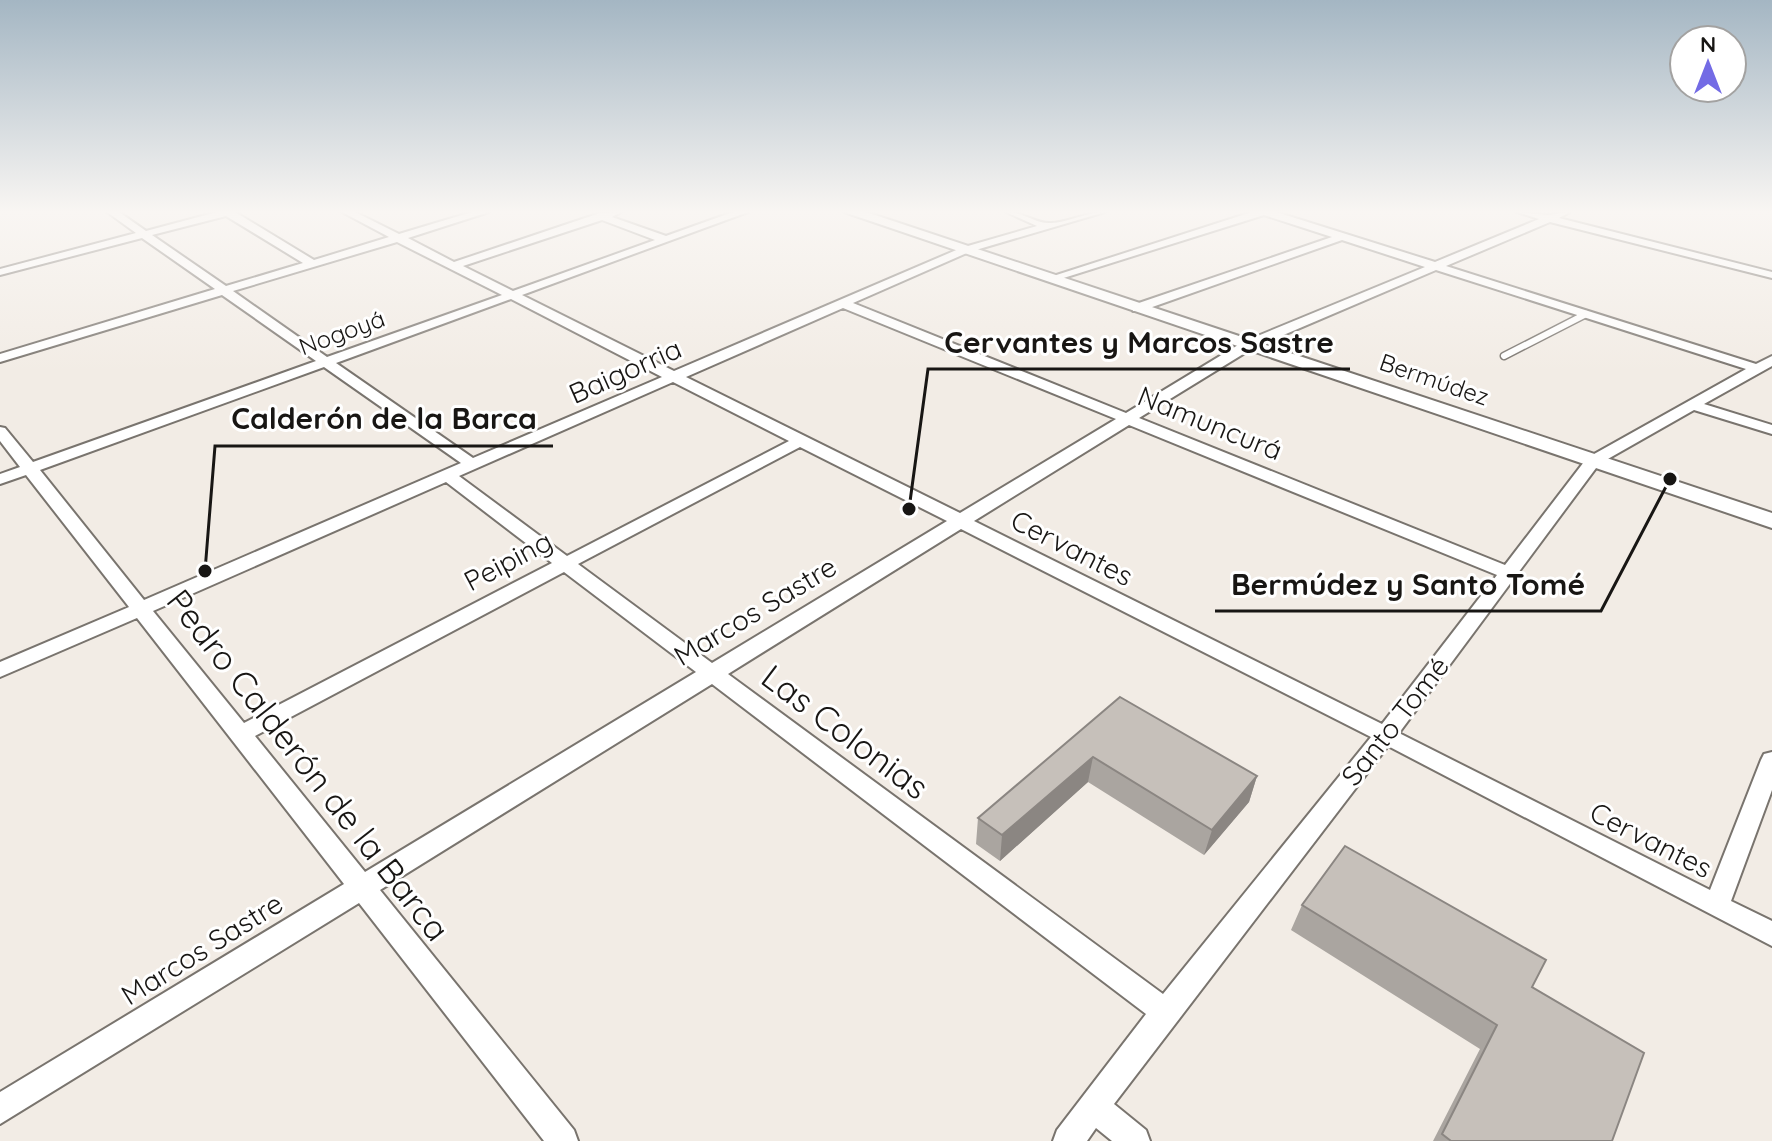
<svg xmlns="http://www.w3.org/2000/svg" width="1772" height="1141" font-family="Quicksand,sans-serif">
<rect width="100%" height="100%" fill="#f2ece5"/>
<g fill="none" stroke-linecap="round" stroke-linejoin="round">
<defs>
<path id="lane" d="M1504,356L1586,314"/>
<path id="street" d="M107,212H119L146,231L217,212H235L314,260L389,237L342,212H355L399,234L472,212H489L408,238L454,262L600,213L621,212L612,217L666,236L733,212H748L522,295L674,371L961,248L1037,226L1006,212C1023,212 1035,223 1049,223C1065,224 1085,212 1105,212L969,252L853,303L1126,413L1243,342L1425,267L1342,240L1141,311H1133V305L1332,237L1264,215L1054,281L1044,279L1252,212H1276L1435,262L1539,219L1517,212L1548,215L1570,212L1559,218L1772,272V278L1550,222L1446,266L1756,364L1772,356V366L1704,404L1772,425V434L1694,410L1599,464L1399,733L1710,890L1761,760L1764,754L1772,752V790L1731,901L1772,921V946L1388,746L1114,1104L1146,1130L1150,1141H1112L1096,1128L1087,1141H1053L1057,1130L1146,1014L712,684L380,890L574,1130L578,1141H544L359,903L0,1124V1092L344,884L137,618L0,677V662L129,607L26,475L0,484V474L20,467L0,441V427L5,428L33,462L316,361L222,295L0,362V354L215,289L142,238L0,275V269L136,233ZM226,216L303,263L226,286L152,235ZM602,220L655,240L513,291L463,266ZM397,242L502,295L327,357L233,291ZM1436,270L1746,369L1587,458L1505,565L1139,418L1253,348ZM511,299L662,377L473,458L336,363ZM843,308L1116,419L960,513L686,377ZM324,367L461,463L144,600L40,470ZM673,382L789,441L567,556L459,476ZM1129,425L1497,575L1382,724L974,521ZM800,447L947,521L712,663L578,564ZM446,482L552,563L244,723L153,611ZM961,529L1371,737L1163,994L728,674ZM564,572L696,672L365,872L255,736Z"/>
<path id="secondary" d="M844,212H866L1772,513V528Z"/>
</defs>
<use href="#lane" stroke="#79746e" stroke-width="9"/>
<use href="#street" stroke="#79746e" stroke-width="4"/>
<use href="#secondary" stroke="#79746e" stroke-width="4"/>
<use href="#lane" stroke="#fff" stroke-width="6"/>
<use href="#street" fill="#fff" fill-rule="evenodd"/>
<use href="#secondary" fill="#fff" fill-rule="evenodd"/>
</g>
<path fill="#aaa5a0" d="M1120,697L1257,776L1249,802L1204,855L1088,782L1000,861L976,844L978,818Z
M1302,905L1532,987L1612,1141H1433L1480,1049L1291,930Z"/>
<path fill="#8b8682" d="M1093,757L1088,782L1000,861L1002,835Z
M1257,776L1249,802L1204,855L1212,830Z"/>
<path fill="#c6c0ba" stroke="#8b8682" stroke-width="2" d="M1120,697L1257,776L1212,830L1093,757L1002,835L978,818Z
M1345,846L1546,960L1532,987L1644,1053L1612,1141H1451L1442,1134L1497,1025L1302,905Z"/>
<linearGradient id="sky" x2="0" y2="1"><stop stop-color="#a4b6c3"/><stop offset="0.57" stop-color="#f9f6f3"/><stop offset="1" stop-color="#f9f6f3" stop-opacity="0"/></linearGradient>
<rect width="1772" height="372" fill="url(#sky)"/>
<g text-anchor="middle" stroke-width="6" stroke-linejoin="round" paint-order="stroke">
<g font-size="24" fill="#181614" stroke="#fff">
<text transform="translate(342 333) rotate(-20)" y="8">Nogoyá</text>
<text transform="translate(1434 380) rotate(19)" y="8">Bermúdez</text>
</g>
<g font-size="28" fill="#181614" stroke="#fff">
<text transform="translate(625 371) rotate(-24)" y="10">Baigorria</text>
<text transform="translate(1210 423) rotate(22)" y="10">Namuncurá</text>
<text transform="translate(1072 548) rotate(27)" y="10">Cervantes</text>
<text transform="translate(508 561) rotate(-28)" y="10">Peiping</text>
<text transform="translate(755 611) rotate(-31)" y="10">Marcos Sastre</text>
<text transform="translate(1395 721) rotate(-52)" y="10">Santo Tomé</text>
<text transform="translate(1651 840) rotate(27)" y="10">Cervantes</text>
<text transform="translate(202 949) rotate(-32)" y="10">Marcos Sastre</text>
</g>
<g font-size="34" fill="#181614" stroke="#fff">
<text transform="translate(845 732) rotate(37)" y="12">Las Colonias</text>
<text transform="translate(308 765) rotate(52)" y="12">Pedro Calderón de la Barca</text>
</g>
</g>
<path fill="none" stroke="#181614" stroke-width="3" d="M909 509L928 369H1350M205 571L215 446H553M1670 479L1601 611H1215"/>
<g fill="#181614" stroke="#fff" stroke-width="3">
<circle cx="909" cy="509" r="8"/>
<circle cx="205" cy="571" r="8"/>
<circle cx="1670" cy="479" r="8"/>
</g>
<g font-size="30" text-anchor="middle" font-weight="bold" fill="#181614" stroke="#fff" stroke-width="6" stroke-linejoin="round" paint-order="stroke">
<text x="1139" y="353">Cervantes y Marcos Sastre</text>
<text x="384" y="429">Calderón de la Barca</text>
<text x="1408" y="595">Bermúdez y Santo Tomé</text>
</g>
<g transform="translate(1708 64)"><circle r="38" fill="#ffffff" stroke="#a3a2a1" stroke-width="2"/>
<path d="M0-6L14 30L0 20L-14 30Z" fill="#736be5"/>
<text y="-12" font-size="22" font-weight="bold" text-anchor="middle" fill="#181614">N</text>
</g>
</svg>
